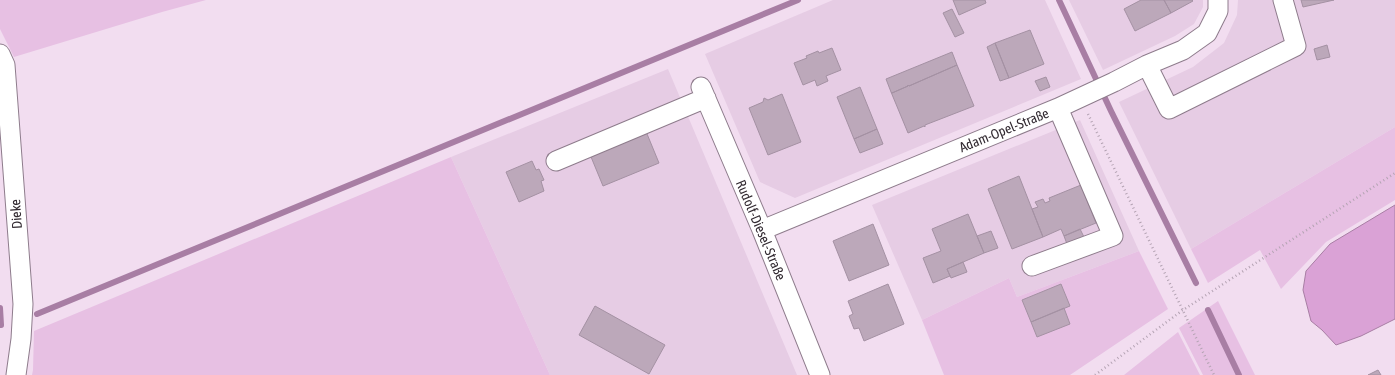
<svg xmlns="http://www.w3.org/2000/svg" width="1395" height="375" font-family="'Asap Condensed',sans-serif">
<rect width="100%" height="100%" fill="#f2ddf0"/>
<path fill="#e6cce4" d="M833,0H1045L1081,79L795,198L760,182L705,54Z
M1069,0H1203V7L1194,24L1175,36L1103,70Z
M1238,0H1395V127L1191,249L1119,102L1193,67L1224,43L1237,15Z
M668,69L797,375H550L451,157Z
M1080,120L1139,251L1017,297L1009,278L922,320L872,205Z"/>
<path fill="#e7c0e3" d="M0,0H206L162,12L14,57L0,29Z
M1395,127V200L1326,242L1281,289L1260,250L1208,283L1191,249Z
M451,157L550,375H32L33,370L34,331Z
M1139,251L1168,309L1070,375H944L922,320L1009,278L1017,297Z
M1218,301L1255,375H1203L1179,328Z
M1178,332L1200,375H1124Z"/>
<path fill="#daa2d6" stroke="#a87ea4" d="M1395,205V319L1361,336L1336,345L1322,330L1311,321L1303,290L1306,271L1330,244Z"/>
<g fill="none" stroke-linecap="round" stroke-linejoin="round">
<path stroke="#a87ea4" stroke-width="6" d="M1059,0L1111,111L1196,283
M0,308L1,325
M1208,310L1239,375
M37,314L798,0"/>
</g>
<path fill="#bca8ba" stroke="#a491a3" d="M953,0H985L986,3L959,15Z
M1141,0H1164L1171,13L1135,31L1124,9Z
M1164,0H1192L1193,1L1171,13Z
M1301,0H1334L1303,7Z
M952,9L964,33L955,37L943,13Z
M1030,30L1044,64L1009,78L995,43Z
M995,43L1009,78L1000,81L987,47Z
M1327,45L1330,57L1317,60L1314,49Z
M832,48L841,70L826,76L828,81L817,86L815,80L803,85L794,63L807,58L806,56L818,51L819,53Z
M952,52L957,65L909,86L908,85V86L892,93L891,92L886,79Z
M957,65L974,106L925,125V127L924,126L908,133L891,92L892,93L908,86V85L909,86Z
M1046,77L1050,87L1040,91L1035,81Z
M860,87L877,129L854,139L837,97Z
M782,94L801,142L768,155L749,108L763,102L764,98L768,100Z
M645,129L659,163L603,186L589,152Z
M877,129L883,144L860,153L854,139Z
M532,161L536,170L539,169L544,180L541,181L544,191L519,202L506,172Z
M1019,176L1043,237L1012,249L988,189Z
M1081,185L1096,223L1064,236L1061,229L1043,237L1032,209L1038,207L1035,202L1043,199L1045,203L1050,201L1049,198Z
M968,214L984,253L947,269L950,276L933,283L923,258L941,251L932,229Z
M873,224L889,265L849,281L833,241Z
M1080,229L1084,237L1067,244L1064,236Z
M991,231L998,248L984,253L977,236Z
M963,262L967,272L951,278L947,269Z
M888,284L904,324L864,341L859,328L854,329L849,316L853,314L848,301Z
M1061,284L1070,306L1031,322L1022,300Z
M595,306L665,345L649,374L579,335Z
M1064,308L1070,324L1037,337L1031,322Z
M1378,370L1381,375H1368Z"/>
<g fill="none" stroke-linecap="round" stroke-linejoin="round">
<defs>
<path id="minor" d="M0,54L5,65L23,304L21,339L16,375
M1147,65L1169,109L1296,46L1283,0
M701,87L762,230L820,375
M556,161L706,98
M762,230L1058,108L1114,82L1147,65L1183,50L1207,33L1218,11V0
M1032,266L1113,236L1058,108"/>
</defs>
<use href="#minor" stroke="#8e7c8c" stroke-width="21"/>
<path stroke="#b4a3b3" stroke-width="2.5" stroke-dasharray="1 3" stroke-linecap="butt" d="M1088,114L1214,375
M1095,375L1183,310L1395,173"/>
<use href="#minor" stroke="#fff" stroke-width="19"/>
</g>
<g text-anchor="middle" stroke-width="3" stroke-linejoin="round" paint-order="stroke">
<g font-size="14" fill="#322a31" stroke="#fff">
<text transform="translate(1004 130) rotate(-22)" y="5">Adam-Opel-Straße</text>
<text transform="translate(16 214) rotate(-94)" y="5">Dieke</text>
<text transform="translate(761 230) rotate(67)" y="5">Rudolf-Diesel-Straße</text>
</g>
</g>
</svg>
